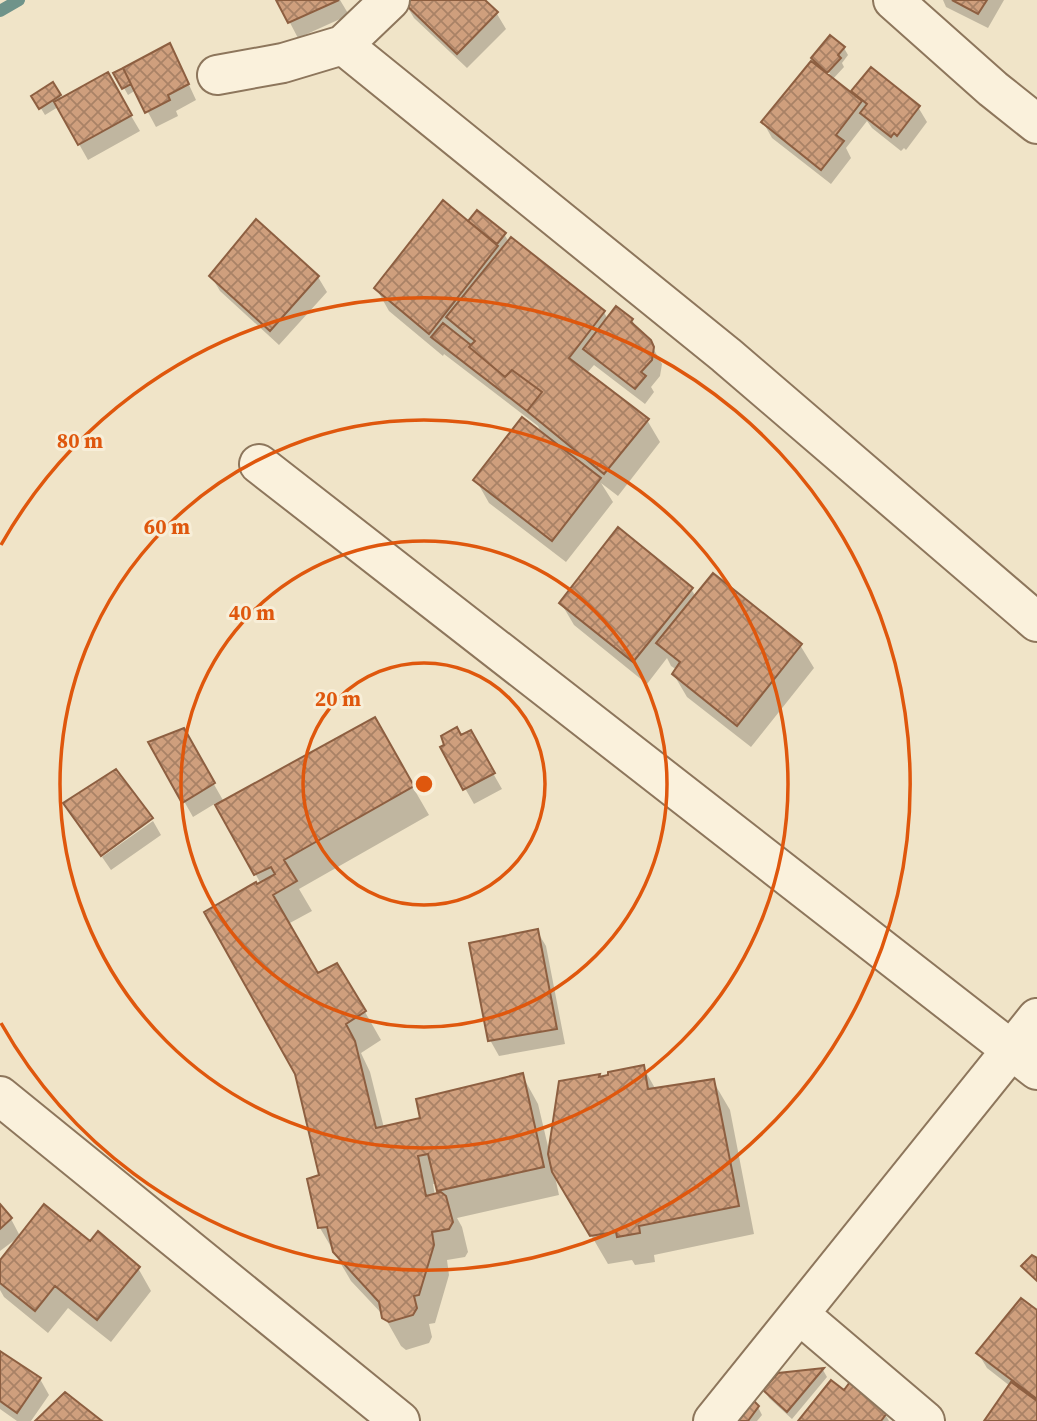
<svg xmlns="http://www.w3.org/2000/svg" width="1037" height="1421" font-family="'Source Serif 4',serif">
<defs>
<pattern id="building-cross-hatch" width="8" height="8" patternUnits="userSpaceOnUse" patternTransform="scale(1.75)"><rect width="8" height="8" fill="#cf9f7d"/><path d="M0 0l8 8M0 8l8-8" fill="none" stroke="#a98266"/></pattern>
</defs>
<rect width="100%" height="100%" fill="#f0e4c8"/>
<path fill="#0003" fill-rule="evenodd" d="M278,0H340L349,15L298,38Z
M483,0L497,14L506,29L467,68L414,18L405,3Z
M943,0H1004L988,28L946,7Z
M844,48L848,55L842,63L844,67L832,80L851,94L871,69L918,107L927,122L906,150L904,148L901,151L872,128L867,121L846,148L851,158L831,184L772,138L763,122L820,70L813,58ZM825,64L831,76L827,75L822,66Z
M178,61L196,100L176,111L178,116L156,127L136,90L128,95L116,74Z
M107,75L140,131L88,160L58,107L45,115L34,97L53,85L62,100Z
M470,221L504,234L509,242L604,312L608,320H632L638,331L649,341L662,364L660,376L651,387L654,392L645,404L594,365L587,373L647,420L660,442L618,496L601,483L613,502L566,562L489,503L476,480L543,436L538,426L444,354L443,356L389,311L376,288L474,228Z
M211,276L318,277L327,292L279,345L220,291Z
M691,589L696,597L800,645L814,668L751,747L687,697L674,675L677,670L671,666L667,658L647,684L574,625L561,603Z
M374,720L429,815L299,889L312,911L288,924L318,976L365,1012L381,1040L361,1053L370,1072L384,1128L422,1120L522,1075L538,1104L550,1155L599,1076L600,1079L643,1067L656,1090L713,1081L730,1110L754,1234L654,1255L655,1262L635,1265L632,1260L608,1264L554,1172L559,1195L457,1218L462,1227L468,1252L465,1257L447,1260L449,1275L435,1323L429,1324L432,1337L429,1343L406,1350L401,1346L384,1316L351,1281L320,1228L309,1180L321,1176L261,884L216,803L193,817L151,743L183,730L224,802ZM433,1184H437L441,1194L435,1196Z
M470,733L502,789L474,804L442,748Z
M153,821L161,835L111,870L102,857Z
M537,931L546,946L565,1044L499,1056L490,1040Z
M0,1207L11,1219L20,1236L0,1251Z
M90,1243L138,1268L151,1291L111,1342L68,1308L48,1333L4,1297L0,1290V1262Z
M1037,1312V1421H986L1010,1386L987,1368L978,1353Z
M0,1354L40,1379L49,1395L31,1421H17L0,1409Z
M823,1370L827,1377L792,1419L769,1398L765,1390L779,1374Z
M845,1393L885,1414L889,1421H800Z
M758,1407L762,1415L757,1421H738Z"/>
<g fill="none" stroke-linecap="round" stroke-linejoin="round">
<path stroke="#6f938a" stroke-width="12" d="M0,11L19,0"/>
</g>
<path fill="url(#building-cross-hatch)" stroke="#8d5f41" stroke-width="2" d="M276,0H339L288,23Z
M405,0H485L498,12L457,54L403,2Z
M952,0H987L978,14Z
M830,35L845,47L838,55L841,58L827,73L811,58Z
M170,43L189,84L168,95L170,100L145,113L123,68Z
M811,61L862,101L836,135L844,141L821,170L761,122Z
M871,67L920,106L897,136L894,133L891,137L860,113L867,104L851,91Z
M123,68L131,84L122,89L113,73Z
M108,72L132,115L78,145L54,102Z
M53,82L61,95L39,109L31,96Z
M443,200L498,246L429,334L374,288Z
M477,210L506,233L497,244L468,221Z
M256,219L319,276L270,331L209,276Z
M511,237L605,311L569,358L649,419L604,474L527,411L542,392L512,370L505,377L469,347L475,341L446,317Z
M616,306L633,319L631,322L651,340L654,347L652,360L641,372L646,376L635,389L583,349Z
M443,323L471,345L469,347L505,377L512,370L542,392L527,411L431,337Z
M522,417L601,478L552,541L473,480Z
M618,527L693,588L633,662L559,603Z
M713,573L802,644L737,726L672,674L680,662L656,643Z
M375,717L414,786L284,860L297,881L273,895L318,973L337,963L366,1011L346,1024L355,1041L376,1128L420,1118L416,1099L523,1073L544,1167L437,1191L428,1154L418,1156L426,1196L441,1192L446,1196L453,1222L449,1229L432,1232L434,1245L419,1295L414,1296L417,1308L413,1315L389,1322L382,1318L379,1302L333,1252L327,1227L318,1228L307,1179L319,1175L295,1074L204,912L256,882L257,884L275,874L271,867L254,875L215,805Z
M457,727L461,735L471,730L495,773L463,790L440,747L444,745L441,736Z
M184,728L215,783L182,803L148,742Z
M116,769L153,818L101,856L63,803Z
M538,929L557,1029L488,1041L469,943Z
M644,1065L648,1089L714,1079L739,1206L639,1226L640,1233L617,1237L616,1232L590,1236L552,1172L548,1154L559,1081L600,1074L599,1077L608,1075V1072Z
M0,1204L12,1218L0,1229Z
M44,1204L90,1241L98,1231L140,1267L97,1320L55,1286L35,1311L0,1283V1260Z
M1032,1255L1037,1258V1281L1021,1266Z
M1021,1298L1037,1310V1399L976,1353Z
M0,1351L41,1378L17,1413L0,1401Z
M824,1368L787,1412L763,1390L778,1373Z
M831,1380L844,1390L850,1382L887,1413L881,1421H798Z
M1011,1382L1037,1401V1421H984Z
M65,1392L102,1421H35Z
M753,1400L759,1406L748,1421H736Z"/>
<g fill="none" stroke-linecap="round" stroke-linejoin="round">
<defs>
<path id="minor" d="M893,0L993,89L1037,124
M343,45L726,355L1037,622
M217,75L283,63L343,45L390,0
M259,464L1037,1070
M0,1096L400,1421
M799,1314L925,1421
M713,1421L1037,1018"/>
</defs>
<use href="#minor" stroke="#8d765c" stroke-width="42"/>
<use href="#minor" stroke="#faf1dc" stroke-width="38"/>
</g>
<g fill="none" stroke="#df570d" stroke-width="3.5">
<circle cx="424" cy="784" r="121"/>
<circle cx="424" cy="784" r="243"/>
<circle cx="424" cy="784" r="364"/>
<path d="M1 545A486 486 0 1 1 1 1023"/>
</g>
<circle cx="424" cy="784" r="10" fill="#df570d" stroke="#f7eed8" stroke-width="3.5"/>
<g font-size="21" text-anchor="middle" font-weight="bold" fill="#df570d" stroke="#f7eed8" stroke-width="6" stroke-linejoin="round" paint-order="stroke">
<text x="80" y="448">80 m</text>
<text x="167" y="534">60 m</text>
<text x="252" y="620">40 m</text>
<text x="338" y="706">20 m</text>
</g>
</svg>
